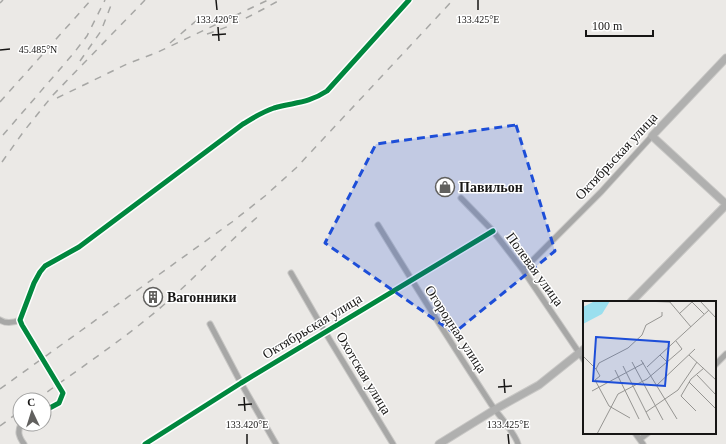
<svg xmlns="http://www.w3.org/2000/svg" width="726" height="444" font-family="Georgia,serif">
<rect width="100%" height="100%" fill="#ebe9e6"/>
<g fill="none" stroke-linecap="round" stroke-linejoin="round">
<defs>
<path id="minor" d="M461,198L493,231L523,270L584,360
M378,225C414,284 451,343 489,401C496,413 515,432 518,444
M523,270L601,192L652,136
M291,273L325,332L393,444
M0,320C6,324 13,323 20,320
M210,324L241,383L276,444
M715,365L726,354
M44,411L59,403L63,393L22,325L20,320L34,283L40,272L45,266L79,247L243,124C253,118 262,112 274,108C295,102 307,104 327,91L409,0
M21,424C17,432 19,437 24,444
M635,433L643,444
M640,439L648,433
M145,444L241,383L493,231"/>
<path id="secondary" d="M726,58L652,136L726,204
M631,302L726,205
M439,444L494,410L539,385L584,349"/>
</defs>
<use href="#minor" stroke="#c8c7c5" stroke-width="7"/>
<use href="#secondary" stroke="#c8c7c5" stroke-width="9"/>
<use href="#minor" stroke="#a7a7a6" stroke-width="5"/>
<use href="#secondary" stroke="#b0b0af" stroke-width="7"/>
<path stroke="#a7a7a5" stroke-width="1.5" stroke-dasharray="7 7" stroke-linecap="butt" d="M0,3L3,0
M207,34C233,26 256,13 280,0
M170,43L196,21
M80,61L101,31L113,0
M57,98L127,64L158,52L268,0
M0,102L91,0
M3,135L73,54L87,36L105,0
M2,162L24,131L53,95L145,0
M0,389L232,222L265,196L296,168L453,0
M36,400C80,368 126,338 167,302C199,274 228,242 261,214
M0,426L20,411"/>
<defs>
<path id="cycleway" d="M44,411L59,403L63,393L22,325L20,320L34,283L40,272L45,266L79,247L243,124C253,118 262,112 274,108C295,102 307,104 327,91L409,0
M145,444L241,383L493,231"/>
</defs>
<use href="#cycleway" stroke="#fff" stroke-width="8"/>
<use href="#cycleway" stroke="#00873e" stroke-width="5"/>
</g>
<path fill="#1d4ed8" fill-opacity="0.2" stroke="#1d4ed8" stroke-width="3" stroke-dasharray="8 5" stroke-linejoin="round" d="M516,125L555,251L454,333L325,243L376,144Z"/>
<path fill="none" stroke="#171615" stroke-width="1.5" d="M216,0L217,10M478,0V10M218,27L219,41M212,35L226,34M0,50L10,49M504,379L505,393M498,387L512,386M244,397L245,411M238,405L252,404M247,434V444M508,434L509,444"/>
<defs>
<symbol id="shop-ring" viewBox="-11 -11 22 22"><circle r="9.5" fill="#fff" stroke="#61605e" stroke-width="1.5"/><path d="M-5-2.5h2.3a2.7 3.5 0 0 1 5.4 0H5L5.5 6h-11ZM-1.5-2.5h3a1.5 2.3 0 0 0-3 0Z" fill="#61605e"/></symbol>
<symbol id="building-ring" viewBox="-11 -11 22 22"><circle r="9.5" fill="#fff" stroke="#61605e" stroke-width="1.5"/><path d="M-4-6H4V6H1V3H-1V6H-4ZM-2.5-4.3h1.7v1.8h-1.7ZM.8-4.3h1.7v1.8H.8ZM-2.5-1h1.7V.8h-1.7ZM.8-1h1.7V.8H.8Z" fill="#61605e"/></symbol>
</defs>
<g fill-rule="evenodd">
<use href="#shop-ring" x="434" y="176" width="22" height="22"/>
<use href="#building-ring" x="142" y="286" width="22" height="22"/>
</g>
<g text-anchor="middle" stroke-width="3" stroke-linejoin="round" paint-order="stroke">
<g font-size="14" fill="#171615" stroke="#fff">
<text transform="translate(616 156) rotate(-47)" y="5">Октябрьская улица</text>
<text transform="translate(535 269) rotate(54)" y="5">Полевая улица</text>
<text transform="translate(312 326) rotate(-31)" y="5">Октябрьская улица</text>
<text transform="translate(456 329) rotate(57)" y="5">Огородная улица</text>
<text transform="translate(364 373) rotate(59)" y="5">Охотская улица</text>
</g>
<g font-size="14" font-weight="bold" fill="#171615" stroke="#fff" text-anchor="start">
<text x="459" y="192">Павильон</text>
<text x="167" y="302">Вагонники</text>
</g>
</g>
<g transform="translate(583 301)">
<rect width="133" height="133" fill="#ebe9e6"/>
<path d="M12,0H27L19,13L0,23V6Z" fill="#9adfee"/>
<path fill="none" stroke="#969592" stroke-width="1" d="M59,0L87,1M86,0L108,26M117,0L133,17M109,1L121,13M96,13L110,0M106,54L133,79M0,55L13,68L17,75L12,79L26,105L47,117M58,59L94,118M49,61L80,119M84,61L99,48L93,40M40,65L67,119M64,66L77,54M13,68L16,62L45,47L59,34L63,24L79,15V11M32,69L56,118M114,74L133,94M106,81L133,108M74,84L112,48M9,90L61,62M113,110L98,95L108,78L121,67M63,111L95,89L114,61M14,133L35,93L64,78L84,61L77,54L126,9"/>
<path fill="#1d4ed8" fill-opacity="0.15" stroke="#1d4ed8" stroke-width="2" d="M13,36L86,41L82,85L10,80Z"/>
<rect width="133" height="133" fill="none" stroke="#171615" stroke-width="2"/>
</g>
<g font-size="10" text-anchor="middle" fill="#171615" stroke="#fff" stroke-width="3" stroke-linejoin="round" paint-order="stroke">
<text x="217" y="23">133.420°E</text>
<text x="478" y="23">133.425°E</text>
<text x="38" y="53">45.485°N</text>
<text x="247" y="428">133.420°E</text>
<text x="508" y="428">133.425°E</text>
</g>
<g transform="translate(32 412) rotate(356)"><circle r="19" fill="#ffffff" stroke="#a2a2a1"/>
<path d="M0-3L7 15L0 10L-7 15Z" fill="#61605e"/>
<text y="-6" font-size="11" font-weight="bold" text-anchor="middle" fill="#171615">С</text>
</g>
<path d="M586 30v6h67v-6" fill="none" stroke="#171615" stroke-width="2"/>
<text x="592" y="30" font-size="12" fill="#171615" stroke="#ffffff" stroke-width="3" paint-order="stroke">100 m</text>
</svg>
